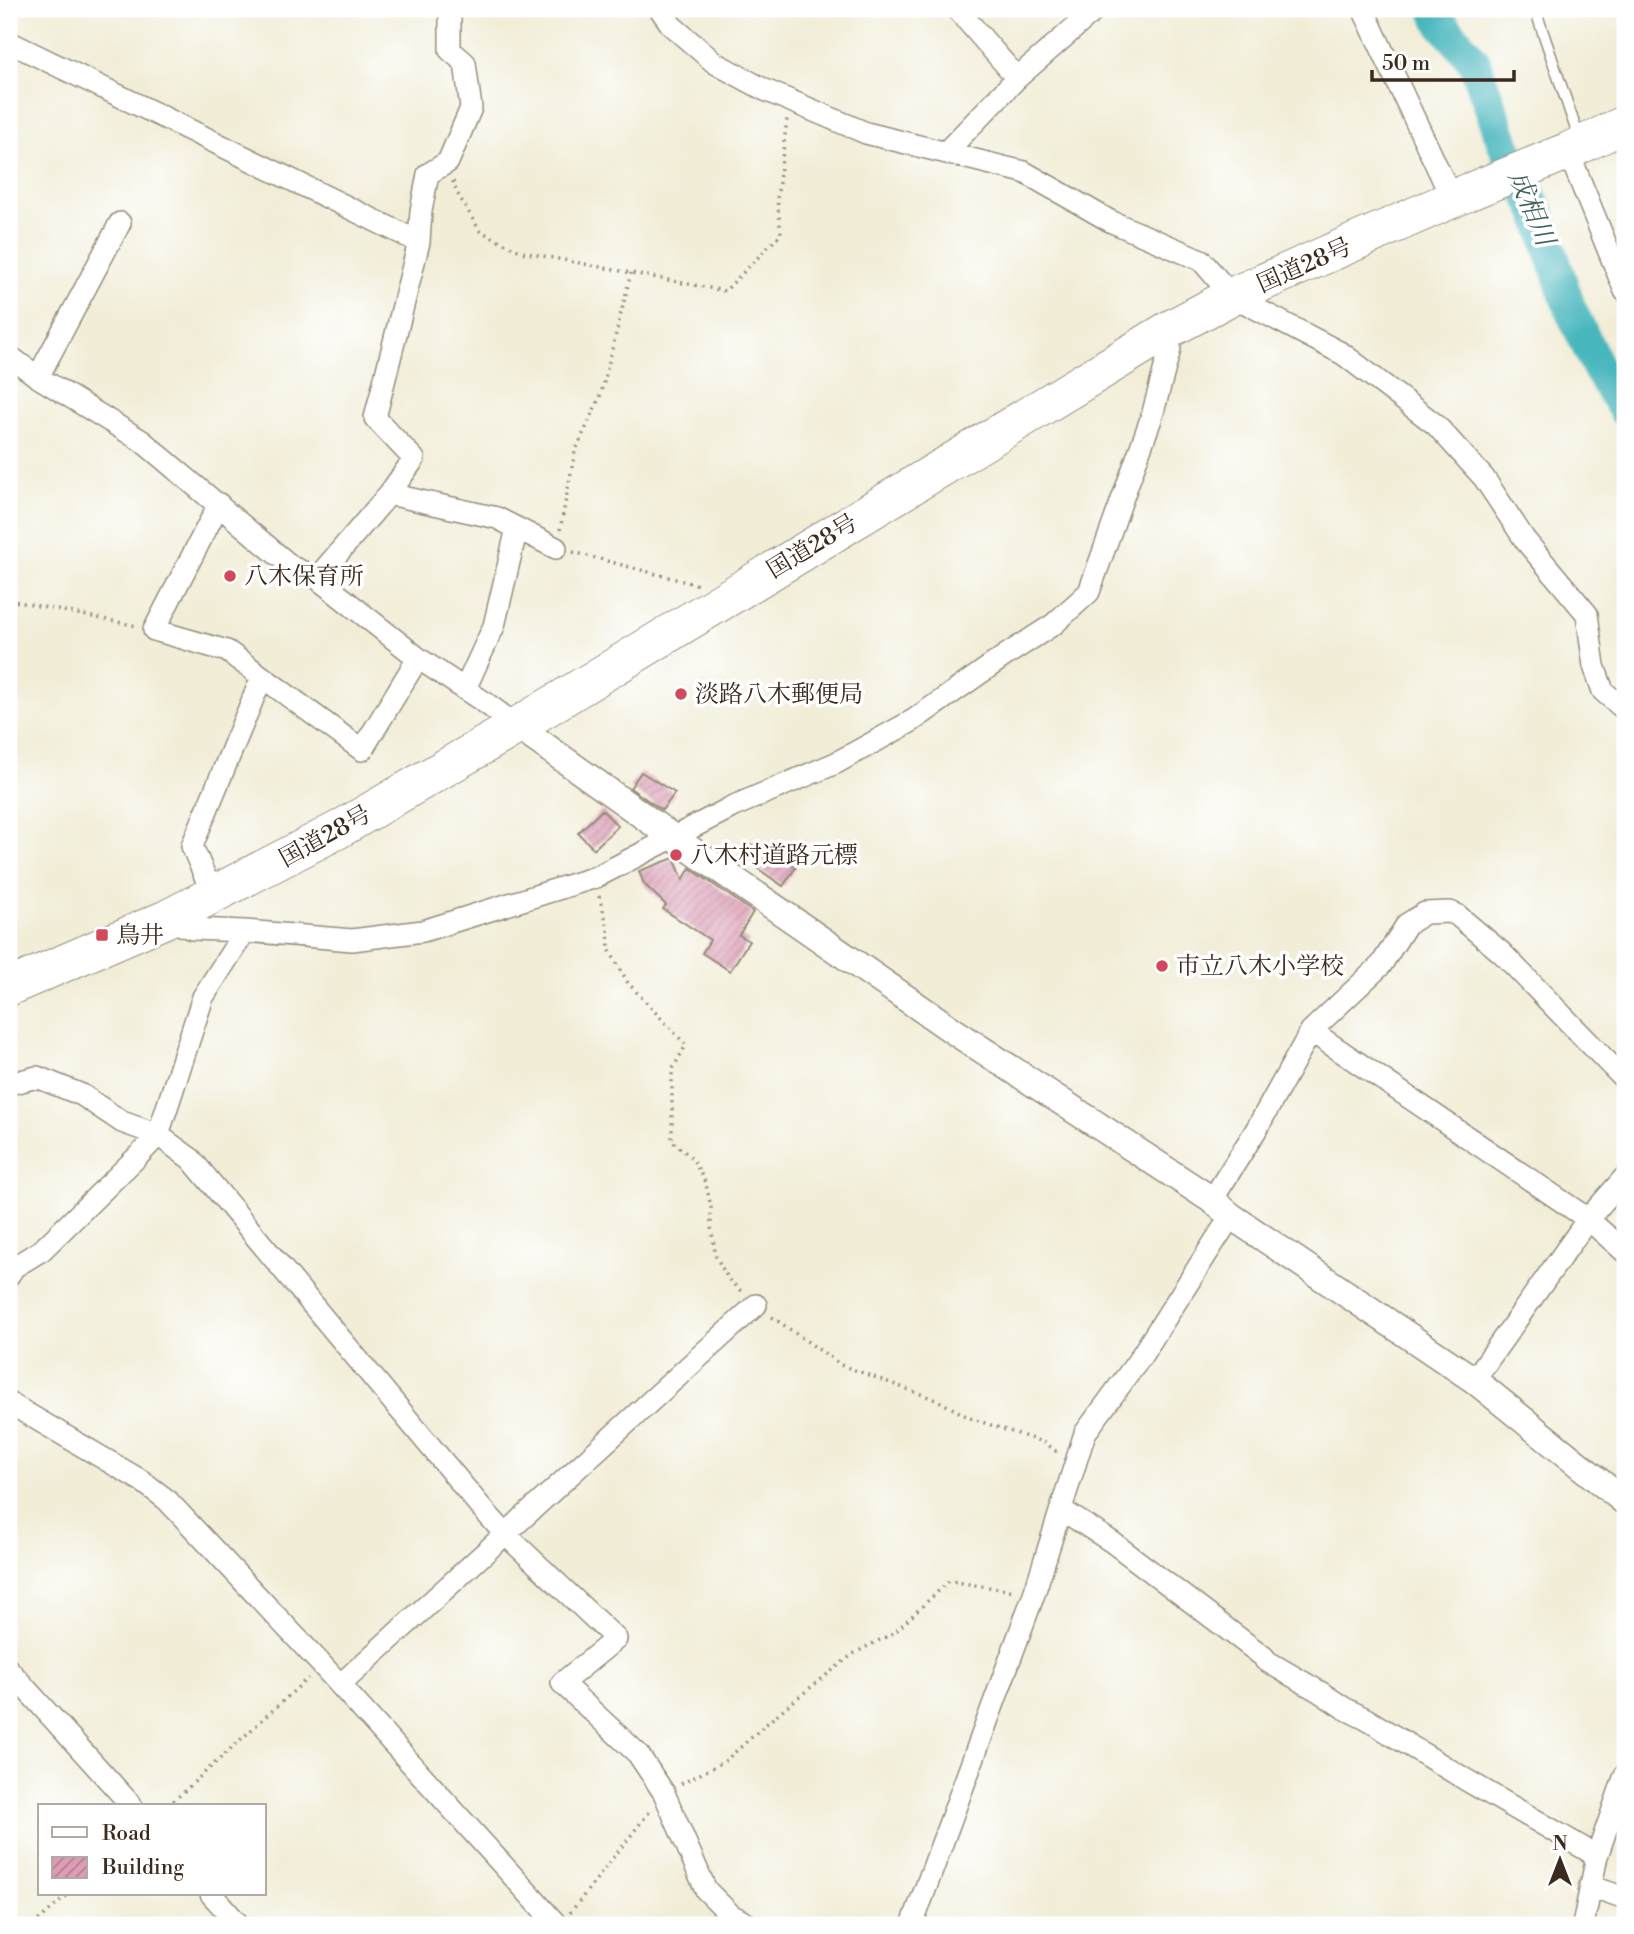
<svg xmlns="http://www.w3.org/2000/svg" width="1634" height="1934" font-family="'Libre Bodoni','Noto Serif JP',serif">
<defs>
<pattern id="building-hatch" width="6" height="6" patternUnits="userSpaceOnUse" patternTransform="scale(1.75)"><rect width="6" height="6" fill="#dd9cb5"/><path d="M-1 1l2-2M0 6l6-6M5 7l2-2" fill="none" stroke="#b47f93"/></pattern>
</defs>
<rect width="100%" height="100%" fill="#fff"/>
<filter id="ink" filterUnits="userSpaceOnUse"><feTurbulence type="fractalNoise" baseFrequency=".0143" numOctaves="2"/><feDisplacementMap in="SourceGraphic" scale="14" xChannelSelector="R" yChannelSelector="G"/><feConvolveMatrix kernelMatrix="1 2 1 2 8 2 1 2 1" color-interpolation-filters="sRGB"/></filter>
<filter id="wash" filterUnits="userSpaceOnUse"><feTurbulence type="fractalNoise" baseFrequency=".00686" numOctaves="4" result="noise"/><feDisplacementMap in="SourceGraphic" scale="28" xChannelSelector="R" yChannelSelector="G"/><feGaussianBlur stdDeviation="1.57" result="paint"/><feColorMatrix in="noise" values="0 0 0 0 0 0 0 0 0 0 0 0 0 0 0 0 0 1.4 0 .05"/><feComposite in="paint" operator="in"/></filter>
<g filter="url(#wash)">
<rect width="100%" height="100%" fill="#f1edd7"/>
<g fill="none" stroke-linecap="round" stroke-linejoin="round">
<path stroke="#46b6bd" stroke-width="33" d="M1435,9L1443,25L1474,61L1504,145L1539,215L1569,306L1598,368L1625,411"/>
</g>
<g id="blocks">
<path fill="url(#building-hatch)" d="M641,772L675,793L662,810L630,788Z
M602,810L618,826L594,849L578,833Z
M778,842L779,851L793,860L791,864L796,867L783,886L744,859L742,846Z
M674,858L683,880L690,868L753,912L739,935L749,941L730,971L702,953L710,940L663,909L666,905L644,884L639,871Z"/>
</g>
</g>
<g filter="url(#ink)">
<use href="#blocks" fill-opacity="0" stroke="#968c7a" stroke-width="2"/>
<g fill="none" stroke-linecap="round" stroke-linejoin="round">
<defs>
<path id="service" d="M1535,9L1579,138"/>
<path id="minor" d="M660,9L672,26L715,63L765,90L866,133L1024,172L1110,221L1201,260L1232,296L1343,354L1436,425L1484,478L1525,540L1587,614L1594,666L1603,691L1625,710
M957,9L1017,78
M1363,9L1452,199
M9,42L419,242
M1568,151L1625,291
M946,152L1017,78L1096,9
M9,356L38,377L142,441L292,567L317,578L418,658L487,704L517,726
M38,377L120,223
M389,494L497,518L556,548
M219,504L154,630L227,651L362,750L418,658
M317,578L389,494L414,459L375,418L419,242L421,211L428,174L448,162L471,108L465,63L450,50V9
M465,689L494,626L517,528
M213,895L192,846L262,677
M166,919L192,929L245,931L352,940L423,931L596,877L734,806L836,763L912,721L1006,655L1054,624L1089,592L1152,416L1170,349V329
M1311,1031L1588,1219L1625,1252
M9,1084L37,1077L82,1095L122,1122L158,1135L191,1159L480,1506L505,1534L616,1639L562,1683L638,1754L664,1793L706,1890L731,1915L749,1925
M1212,1200L1256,1130L1311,1031L1381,965L1407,924L1425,913L1450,912L1457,915L1502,953L1625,1080
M9,1275L14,1267L42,1250L141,1153L158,1135L203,997L245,931
M1474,1380L1588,1219L1625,1177
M9,1403L142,1481L167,1500L322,1665L557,1925
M1062,1510L1112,1542L1264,1657L1265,1660L1320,1692L1344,1708L1366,1719L1468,1781L1597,1856
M9,1670L132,1806
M340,1685L756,1305
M1590,1886L1625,1898
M211,1894L239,1925
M912,1925L1034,1594L1085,1433L1138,1361L1231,1216
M1583,1925L1597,1856L1625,1775"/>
<path id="tertiary" d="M517,726L674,838L955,1032L1212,1200L1231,1216L1474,1380L1625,1502"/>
<path id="trunk" d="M9,987L166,919L338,830L517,726L1170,329L1232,296L1471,191L1568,151L1625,124"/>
</defs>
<use href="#service" stroke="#968c7a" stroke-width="13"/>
<use href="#minor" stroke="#968c7a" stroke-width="24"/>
<use href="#tertiary" stroke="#968c7a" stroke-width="29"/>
<use href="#trunk" stroke="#968c7a" stroke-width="39"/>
<path stroke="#968c7a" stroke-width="3.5" stroke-dasharray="2 5" stroke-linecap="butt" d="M453,181L456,191L480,231L522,252L725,291L781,234L777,199L787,119
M560,530L575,452L601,394L631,273
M573,552L698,585
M9,600L137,626
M599,896L608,927L609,949L628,983L686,1045L672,1070V1141L693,1159L706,1184L711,1207V1227L716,1257L729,1280L742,1292
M772,1317L841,1365L937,1400L970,1418L1045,1443L1056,1451L1060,1448
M681,1784L725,1761L781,1711L853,1654L895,1632L949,1581L1015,1591
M168,1806L308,1678
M570,1913L650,1811
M33,1925L69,1894"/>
<use href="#service" stroke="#fff" stroke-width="10"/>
<use href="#minor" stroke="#fff" stroke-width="21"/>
<use href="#tertiary" stroke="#fff" stroke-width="26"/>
<use href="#trunk" stroke="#fff" stroke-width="37"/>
</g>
</g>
<g fill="#d1495b" stroke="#fff" stroke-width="2.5">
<circle cx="230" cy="576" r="7"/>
<circle cx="681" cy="694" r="7"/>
<circle cx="676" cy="855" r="7"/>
<rect x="95" y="928" width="14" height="14" rx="3.5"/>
<circle cx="1162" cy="966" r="7"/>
</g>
<g text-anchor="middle" stroke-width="7" stroke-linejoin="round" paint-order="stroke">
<g font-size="24" fill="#3b2a1e" stroke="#fff">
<text transform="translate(1304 265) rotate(-24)" y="8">国道28号</text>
<text transform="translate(812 546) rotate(-31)" y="8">国道28号</text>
<text transform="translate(325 836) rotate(-29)" y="8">国道28号</text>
</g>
<g font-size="24" fill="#3b2a1e" stroke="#fff" text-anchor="start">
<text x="244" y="584">八木保育所</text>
<text x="695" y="702">淡路八木郵便局</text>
<text x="690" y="863">八木村道路元標</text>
<text x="116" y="943">鳥井</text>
<text x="1176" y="974">市立八木小学校</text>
</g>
<g font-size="26" font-style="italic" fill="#3f625e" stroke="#fff">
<text transform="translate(1532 208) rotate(67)" y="9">成相川</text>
</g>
</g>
<rect width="1634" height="1934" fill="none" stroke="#fff" stroke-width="35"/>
<rect x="38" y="1804" width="228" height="91" fill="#ffffff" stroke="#b1aaa5" stroke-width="2"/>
<rect x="52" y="1827" width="35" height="10" fill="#ffffff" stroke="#b1aaa5" stroke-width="2"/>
<text x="102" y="1840" font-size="21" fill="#3b2a1e">Road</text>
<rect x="52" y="1857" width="35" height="21" fill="url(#building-hatch)" stroke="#b1aaa5" stroke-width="2"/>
<text x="102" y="1874" font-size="21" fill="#3b2a1e">Building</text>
<g transform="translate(1560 1860)" stroke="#ffffff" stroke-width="5" paint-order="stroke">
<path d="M0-5L12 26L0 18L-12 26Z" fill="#3b2a1e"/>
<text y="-10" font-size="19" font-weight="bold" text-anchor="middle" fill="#3b2a1e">N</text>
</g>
<path d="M1372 70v10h142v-10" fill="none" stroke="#3b2a1e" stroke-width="3.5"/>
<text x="1382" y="70" font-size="21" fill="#3b2a1e" stroke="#ffffff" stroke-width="5" paint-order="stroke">50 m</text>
</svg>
